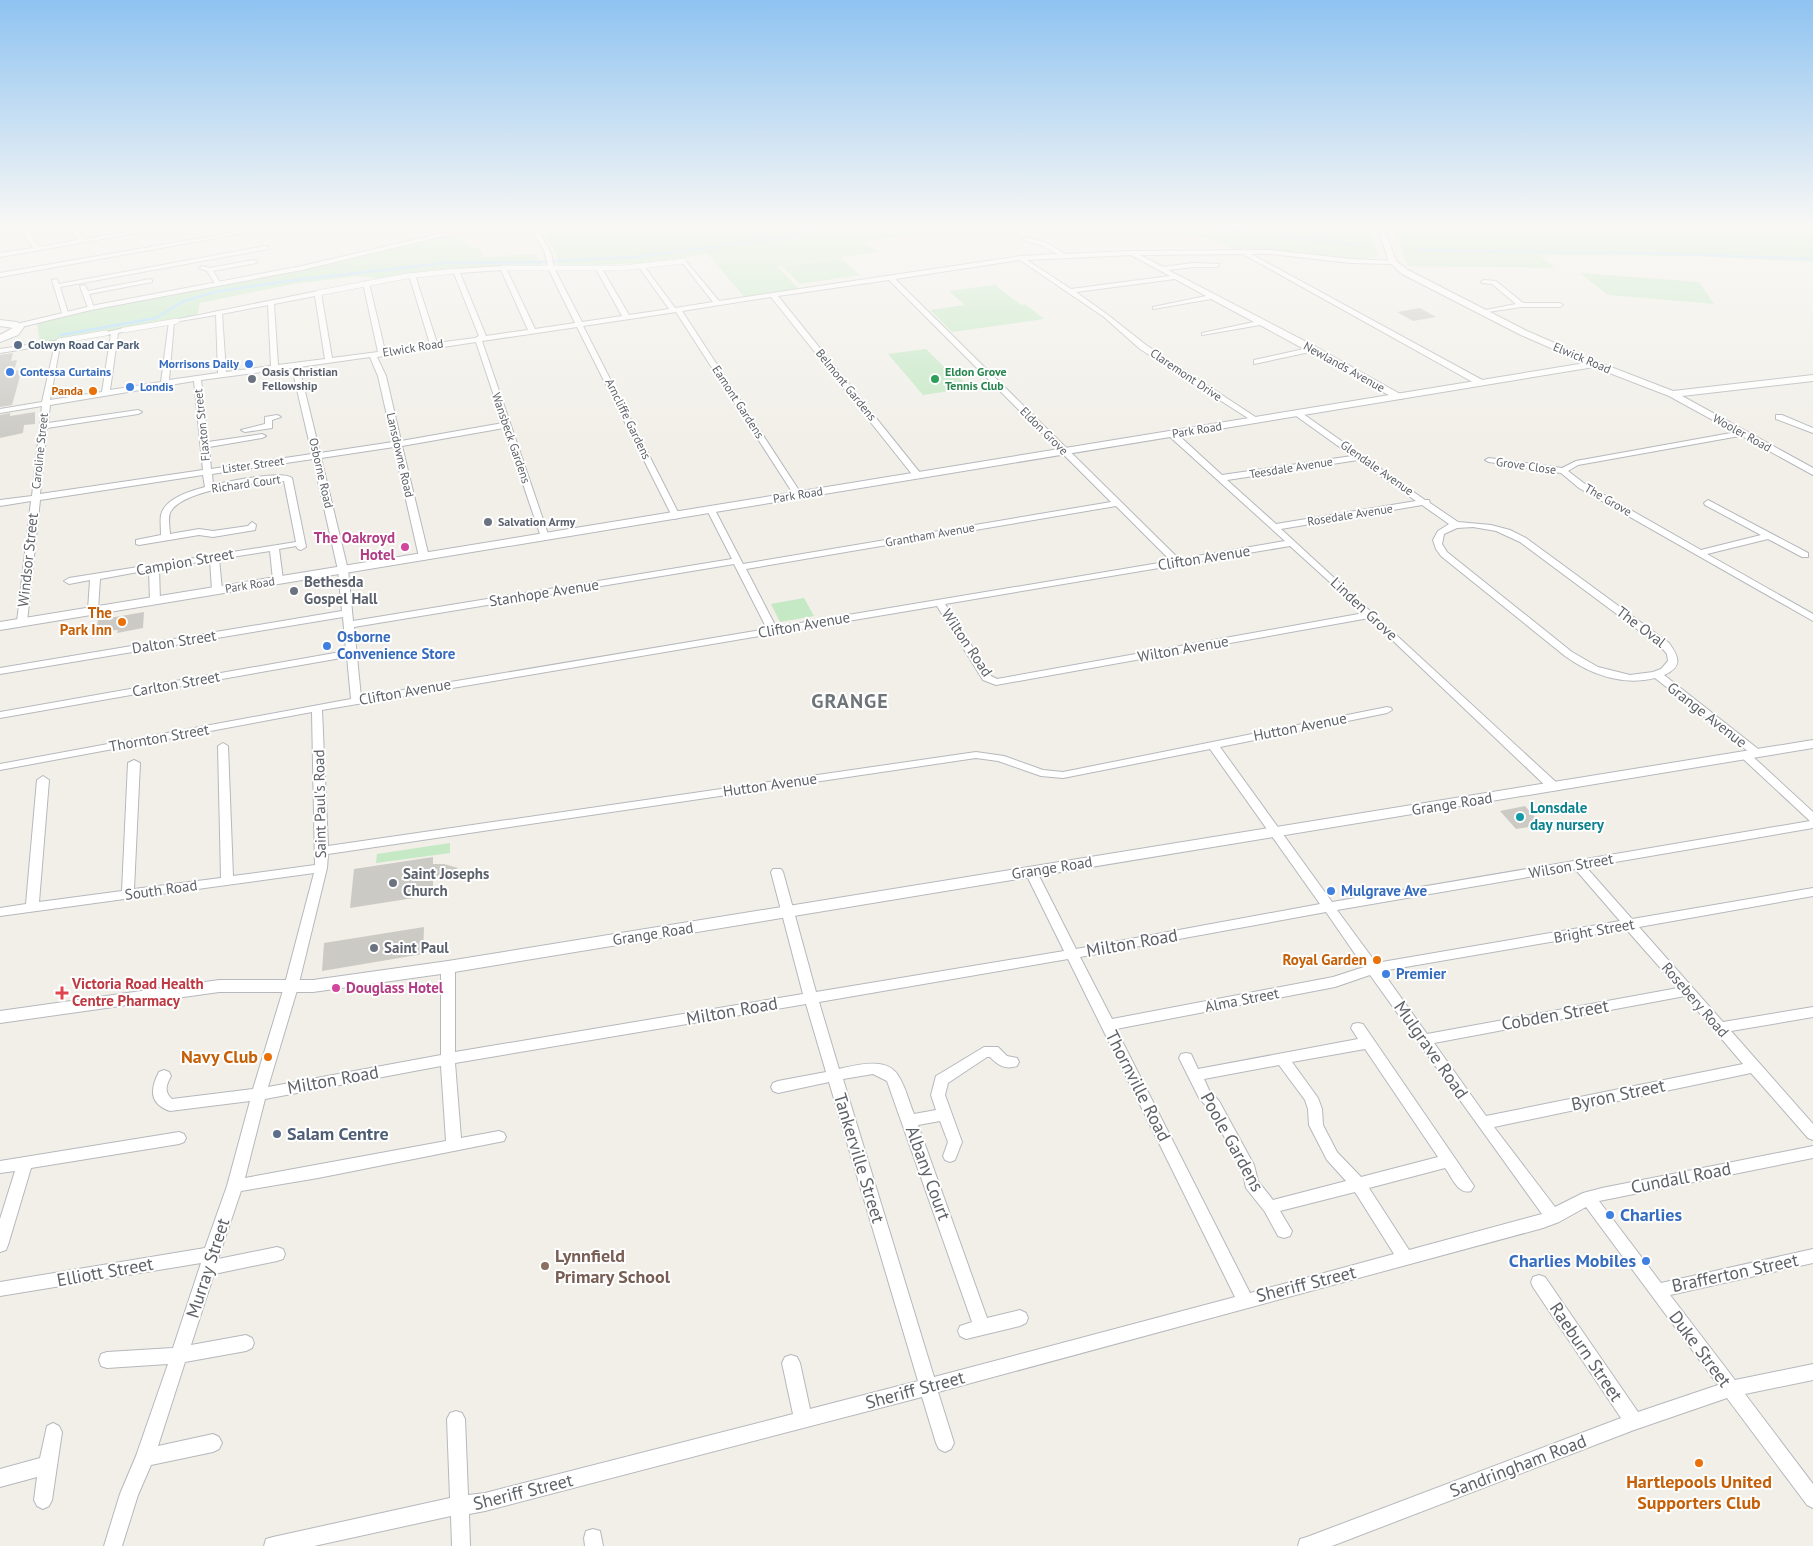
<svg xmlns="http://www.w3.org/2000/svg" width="1813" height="1546" font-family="'PT Sans',sans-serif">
<rect width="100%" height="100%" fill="#f1efe8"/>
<path fill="#c5e8c5" d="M540,226H1371L1378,257L1359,259L1234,249L1199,236L1076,226L948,229L863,242L879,252L777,266L799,289L745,298L708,254L642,263L558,267L557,256Z
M1393,226H1813V262L1694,256L1540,255L1555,268L1408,266Z
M452,235L474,248H479L483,257L535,254L543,267L457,269L379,278L358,276L293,284L200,303L197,316L40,343L37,323L55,317L337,263Z
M841,258L860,275L800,284L782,266Z
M1580,273L1699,282L1714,304L1608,295Z
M995,285L1021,305L1025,304L1044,319L952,332L930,310L965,305L949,291Z
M926,349L947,370L952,369L969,388L923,395L888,354Z
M804,598L814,616L780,622L771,604Z
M450,843V853L376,863L377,854Z"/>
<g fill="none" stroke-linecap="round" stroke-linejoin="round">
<path stroke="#aadaff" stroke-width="2.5" d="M1190,226L1250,232
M1284,236L1365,246
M1415,250L1650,253L1813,259
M61,335L156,318L184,301L215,292L287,281L445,263L536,262L635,257L773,239L827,226"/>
</g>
<path fill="#cccac5" d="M1420,308L1436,317L1413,321L1397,312Z
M13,353L11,361L17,360L14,371L21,370L19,380L12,405L0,407V355Z
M35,412V424L24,425L23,433L0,438V415L10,413V416Z
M144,612L143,628L117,633L118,630L96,632L98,620Z
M1525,806L1542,825L1516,829L1500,811Z
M433,857V864H444L458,868L445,876L433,879V895L350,908L354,869Z
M424,927L423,954L322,971L324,943Z"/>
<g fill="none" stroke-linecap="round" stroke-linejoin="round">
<defs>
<path id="pedestrian" d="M503,268H623L684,261
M318,293L407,276L456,271
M124,330L177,321
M59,341L106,333"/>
<path id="minor" d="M19,226H25L39,247L78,240L67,226H73L84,239L164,226H176L0,257V253L33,248Z
M271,226H283L0,277V273Z
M530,226H536L551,253L554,268L582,322L622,316L596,269L599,267L602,269L629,315L669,309L639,267L642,265L644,266L675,308L713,302L681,261L684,259L719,301L1021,256L1057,254L1043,246L1023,240L1022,239L1025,237L1047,243L1065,254L1130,251L1271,250L1351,259L1395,261V263L1393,264L1351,263L1271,254H1251L1484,381V385H1478L1243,254L1140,255L1163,267L1193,263L1219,264V266L1217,267H1193L1168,270L1316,347L1402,395V399H1396L1310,352L1254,364V360L1304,349L1260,325L1202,335V333L1254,322L1211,299L1153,309V307L1206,296L1175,279L1076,292L1108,315L1146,345L1257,418V422H1254L1140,349L1104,317L1020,260L895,279L1179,559L1285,541L1169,436V432H1175L1222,475L1352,456L1292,413L1299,411L1425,500H1429L1430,503L1458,522L1491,525L1510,530L1526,538L1669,643C1679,657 1683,667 1664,675L1762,752L1764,754L1762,756H1754L1655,678C1623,686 1591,675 1565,656L1441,556L1436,549L1433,540L1438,531L1449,524L1422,505L1281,529L1558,784L1560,787L1558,790H1550L1369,618L996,685L983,680L937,606L322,710L328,846L976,752L1004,756L1043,770L1063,772L1387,707L1391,708L1392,710L1387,713L1220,747L1332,902L1810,821L1740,756L1742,754H1750L1813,812V828L1586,867L1632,919L1813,888V896L1639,927L1723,1022L1813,1007V1017L1731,1031L1813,1124V1140L1808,1138L1751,1073L1494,1127L1555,1207L1583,1193L1602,1188L1813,1146V1158L1599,1201L1661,1283L1813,1249V1263L1670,1295L1735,1380L1813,1364V1380L1745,1394L1813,1484V1508L1807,1505L1727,1398L1634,1430L1332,1546H1298L1300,1539L1307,1537L1621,1418L1533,1287L1531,1282L1533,1277L1539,1275L1545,1277L1638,1412L1718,1385L1586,1207L1559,1222L1543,1228L938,1392L954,1443L951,1449L945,1452L939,1449L936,1443L922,1397L485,1511L469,1514L470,1546H452L451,1516L314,1546H264L266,1539L273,1537L450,1498L447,1419L450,1413L456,1411L462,1413L465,1419L468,1495L485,1493L793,1414L782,1363L785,1357L791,1355L797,1357L800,1363L810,1409L918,1381L829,1082L778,1093L773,1091L771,1087L773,1083L778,1081L826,1072L806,1004L455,1063L461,1138L499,1131L504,1133L506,1137L504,1141L318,1178L241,1191L218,1259L277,1247L283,1249L285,1254L283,1259L277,1261L214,1274L191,1345L246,1335L252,1338L254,1343L252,1348L246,1351L185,1362L158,1446L213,1434L219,1437L222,1443L219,1449L213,1452L151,1465L138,1495L122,1546H104L120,1494L136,1456L168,1364L107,1368L101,1366L99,1360L101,1354L107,1352L173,1348L201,1263L0,1296V1282L205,1248L227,1186L250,1101L170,1111C149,1104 150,1089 159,1072L164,1070L169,1072L171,1076C166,1085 164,1092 172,1099L253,1089L284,987L314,873L0,916V908L26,904L37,780L43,776L49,780L39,902L122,891L128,763L134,760L140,763L134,889L221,878L218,746L223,743L228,746L233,876L315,865L312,712L0,770V764L351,699L347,657L0,718V712L346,651L343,617L0,674V668L342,611L338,570L313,459L212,474L213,485C227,482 282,470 292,478L306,547L301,550L298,549L296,546L279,549L283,580L281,582H275L273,580L270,551L219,559L222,590L217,593L212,590L210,560L159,569L160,601L155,604L150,601L149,570L100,579L98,610L93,613L88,610L90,580L69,584L64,581L69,578L296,542L284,481C260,481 185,489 171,511C167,517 170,527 170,534L199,529L213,531L248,526L252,522L256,525L255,530L213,537L199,535L139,545L136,544V540L161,535C161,528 160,521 161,515C165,498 191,491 205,487L203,475L40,500L27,622L25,624H19L17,622L31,501L0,506V500L32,496L42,406L0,413V409L42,402L55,344L0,353V349L61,340L50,400L102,392L111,334L106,335L103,333L124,328L127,330L126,331L118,333L110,390L161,382L169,321L318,291L321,293L332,358L378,352L363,283L366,281L369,283L385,351L430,344L409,275L412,273L415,275L437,343L475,338L479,336L453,271L456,269L503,266L506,268L535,329L575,323L548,268L545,253ZM1131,255L1170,276L1071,289L1027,260ZM501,270L528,330L486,336L460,273ZM889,280L1111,502L743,564L715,510L711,507L707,510L732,559L353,621L348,570L321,458L394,447L419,557L424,560L429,557L402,446L504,428L541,537L545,540L549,537L482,341L577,327L672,516L676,519L680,516L583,326L676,312L794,495L798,498L802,495L682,311L771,297L915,478H921V474L778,296ZM315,296L325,359L278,365L274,304ZM268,305L271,366L226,372L222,314ZM216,315L218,373L169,380L174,322ZM476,342L503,423L401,441L386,376L377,357ZM370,357L378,376L393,442L320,453L299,367ZM292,368L312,454L211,469L209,447L262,438L266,436L262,434L208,442L201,380ZM194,381L203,470L40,494L47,428L138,414L142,412L138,410L48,423L50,405ZM1358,460L1416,501L1276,524L1227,480ZM1116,506L1171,561L776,627L746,569ZM1473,527L1496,531L1520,542L1661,647L1667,654L1668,661L1661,669L1653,672L1630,675L1598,667L1572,652L1447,552L1442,544L1444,534L1457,528ZM1290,546L1364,613L997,679L991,676L945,604ZM734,564L767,629L361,697L354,627ZM1210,749L1320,904L1076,949L1037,872L1035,869H1027L1025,872L1064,951L816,992L783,872L781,869H773L771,872L803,994L455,1052V967L453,964H443L441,967V1055L268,1087L298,987L327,868L328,854L976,758L998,761L1041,776L1063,778ZM1575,869L1620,921L1376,963L1337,910ZM1326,912L1364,967L1333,977L1112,1019L1080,957ZM1626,929L1678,988L1427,1034L1382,971ZM1068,959L1235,1297L934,1377L843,1079L873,1074L887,1081L972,1322L960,1326L958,1331L960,1336L966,1339L1020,1326L1026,1323L1028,1318L1026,1313L1020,1310L987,1318L918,1125L940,1121L948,1142L943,1156L945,1160L950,1162L955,1160L962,1142L945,1095L948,1083L987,1057H990C998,1065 1005,1070 1017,1066L1019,1062L1017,1058L1007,1056L998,1047H984L936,1076L931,1095L936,1110L914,1114C909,1102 906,1088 899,1077C888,1056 857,1065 839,1069L819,1002ZM1370,975L1542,1214L1409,1250L1369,1188L1445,1168C1452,1177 1458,1195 1471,1191L1474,1186L1363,1024L1358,1023L1353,1024L1351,1028L1358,1039L1198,1069L1191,1054L1186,1053L1181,1054L1179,1058L1199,1098L1209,1109L1242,1169L1246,1188L1265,1212L1278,1236L1284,1238L1290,1236L1292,1231L1280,1211L1355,1192L1394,1254L1250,1293L1116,1029L1335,987ZM1685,996L1743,1064L1486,1116L1434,1043ZM1365,1049L1438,1157L1361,1177L1337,1152L1323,1125L1322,1109L1318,1098L1292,1062ZM1279,1065L1305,1100L1308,1109L1309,1125L1327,1160L1346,1181L1273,1200L1258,1181L1254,1165L1219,1101L1209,1090L1204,1079ZM441,1066L446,1141L245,1178L265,1099Z
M266,246L268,247V249L60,287L68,313L65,315L62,313L52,280L57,279L59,284Z
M254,260L257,262L256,263L213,271L221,284L218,286L216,285L207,271L199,268L202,266L209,268Z
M150,279L152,280V282L89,294L94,308L91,310L88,308L80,286L85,285L88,291Z
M1484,280L1496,281L1523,303H1560L1563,305L1560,307H1521L1481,313V311L1516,304L1492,284L1482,283L1481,282Z
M277,415L281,417L272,420V428L245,432L241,430L265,424V417Z
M1776,415H1782L1813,428V433L1776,419Z
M1742,431H1745V435L1578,465L1568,471L1585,484L1701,550L1761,535L1705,505L1704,503L1708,500L1808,553V557H1802L1768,539L1707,554L1813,614V621L1579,488L1561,473L1489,462L1485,460L1489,458L1562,468L1576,461Z
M179,1132L184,1134L186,1138L184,1142L179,1144L31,1168L8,1245L6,1250L0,1252V1219L15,1171L0,1173V1161Z
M53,1423L59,1426L62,1432L52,1500L49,1506L43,1509L37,1506L34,1500L37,1477L0,1487V1469L40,1458L47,1426Z
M593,1529L600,1531L603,1546H585L584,1538L586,1531Z"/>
<path id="tertiary" d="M473,226H485L302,270L91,310L17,328L13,325L91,306L302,266Z
M1377,226H1383L1396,261L1408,270L1527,331L1598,362L1673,391L1813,375V381L1682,396L1813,468V475L1669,396L1594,367L0,630V622L1585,363L1521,335L1402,274L1389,262Z
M1813,740V748L448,973L313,992H219L0,1023V1011L219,980H313L448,961Z"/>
<path id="secondary" d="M0,320L17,322L24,327L18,335L0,342V335L13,328L0,326Z"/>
</defs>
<use href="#pedestrian" stroke="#b5b8bc" stroke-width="6"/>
<use href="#minor" stroke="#b5b8bc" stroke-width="2"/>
<use href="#tertiary" stroke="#b5b8bc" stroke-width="2"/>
<use href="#secondary" stroke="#b6babf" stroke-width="2"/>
<use href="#pedestrian" stroke="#fff" stroke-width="5"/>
<use href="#minor" fill="#fff" fill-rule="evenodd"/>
<use href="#tertiary" fill="#fff" fill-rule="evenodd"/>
<use href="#secondary" fill="#fff" fill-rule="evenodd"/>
</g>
<linearGradient id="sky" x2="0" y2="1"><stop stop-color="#8fc3f1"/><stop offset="0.51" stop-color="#f9f8f5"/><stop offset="1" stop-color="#f9f8f5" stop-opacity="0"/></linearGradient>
<rect width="1813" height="442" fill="url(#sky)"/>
<g fill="#5c6f8a" stroke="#fff" stroke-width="2">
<circle cx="18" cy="345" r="5"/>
<circle cx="277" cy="1134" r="5"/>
</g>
<g fill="#3f7fe0" stroke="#fff" stroke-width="2">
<circle cx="249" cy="364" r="5"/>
<circle cx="10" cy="372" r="5"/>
<circle cx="130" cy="387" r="5"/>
<circle cx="327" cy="646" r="5"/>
<circle cx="1331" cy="891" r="5"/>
<circle cx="1386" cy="974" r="5"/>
<circle cx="1610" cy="1215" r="5"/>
<circle cx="1646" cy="1261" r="5"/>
</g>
<g fill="#6b7280" stroke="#fff" stroke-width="2">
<circle cx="252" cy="379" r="5"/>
<circle cx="488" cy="522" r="5"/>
<circle cx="294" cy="591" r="5"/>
<circle cx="393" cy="883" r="5"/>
<circle cx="374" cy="948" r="5"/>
</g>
<circle fill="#2e9e5b" stroke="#fff" stroke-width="2" cx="935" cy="379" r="5"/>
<g fill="#e8710a" stroke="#fff" stroke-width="2">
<circle cx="93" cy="391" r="5"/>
<circle cx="122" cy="622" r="5"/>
<circle cx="1377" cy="960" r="5"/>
<circle cx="268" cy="1057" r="5"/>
<circle cx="1699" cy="1463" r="5"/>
</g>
<g fill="#d1479c" stroke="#fff" stroke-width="2">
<circle cx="405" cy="547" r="5"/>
<circle cx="336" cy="988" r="5"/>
</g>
<circle fill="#0f9aa8" stroke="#fff" stroke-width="2" cx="1520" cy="817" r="5"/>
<path fill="#e0444e" stroke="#fff" stroke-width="2" d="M59.5 985.5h5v5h5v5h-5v5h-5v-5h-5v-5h5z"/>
<circle fill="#8d6e63" stroke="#fff" stroke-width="2" cx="545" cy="1266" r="5"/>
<g text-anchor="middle" stroke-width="4" stroke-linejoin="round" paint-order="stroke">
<g font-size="12" font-weight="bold" fill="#4e5e75" stroke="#fff" text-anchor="start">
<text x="28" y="349">Colwyn Road Car Park</text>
</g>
<g font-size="12" fill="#5f6368" stroke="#fff">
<text transform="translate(413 348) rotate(-9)" y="4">Elwick Road</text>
<text transform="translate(1582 358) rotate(23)" y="4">Elwick Road</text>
<text transform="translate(1344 367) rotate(29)" y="4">Newlands Avenue</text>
<text transform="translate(1186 375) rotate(34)" y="4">Claremont Drive</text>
<text transform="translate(846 385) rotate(51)" y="4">Belmont Gardens</text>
<text transform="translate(738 402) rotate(57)" y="4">Eamont Gardens</text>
<text transform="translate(628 419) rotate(64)" y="4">Arncliffe Gardens</text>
<text transform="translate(202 425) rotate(-96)" y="4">Flaxton Street</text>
<text transform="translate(1197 430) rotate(-9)" y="4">Park Road</text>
<text transform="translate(1044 431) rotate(45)" y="4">Eldon Grove</text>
<text transform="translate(1742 433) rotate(29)" y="4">Wooler Road</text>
<text transform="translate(511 438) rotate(71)" y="4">Wansbeck Gardens</text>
<text transform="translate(40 451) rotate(-84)" y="4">Caroline Street</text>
<text transform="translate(400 455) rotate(77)" y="4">Lansdowne Road</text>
<text transform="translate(253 465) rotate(-8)" y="4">Lister Street</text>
<text transform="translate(1526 466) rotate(8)" y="4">Grove Close</text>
<text transform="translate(1291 468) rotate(-9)" y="4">Teesdale Avenue</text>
<text transform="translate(1377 468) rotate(35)" y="4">Glendale Avenue</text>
<text transform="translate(321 473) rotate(77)" y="4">Osborne Road</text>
<text transform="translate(246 484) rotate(-8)" y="4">Richard Court</text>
<text transform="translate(798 495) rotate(-9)" y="4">Park Road</text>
<text transform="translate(1608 500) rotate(30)" y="4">The Grove</text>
<text transform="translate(1350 515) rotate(-9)" y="4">Rosedale Avenue</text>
<text transform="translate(930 535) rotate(-10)" y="4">Grantham Avenue</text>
<text transform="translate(250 585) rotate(-9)" y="4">Park Road</text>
</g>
<g font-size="12" font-weight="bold" fill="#366cbe" stroke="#fff" text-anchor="start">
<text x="239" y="368" text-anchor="end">Morrisons Daily</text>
<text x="20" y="376">Contessa Curtains</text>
<text x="140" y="391">Londis</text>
</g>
<g font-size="12" font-weight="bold" fill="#5b616d" stroke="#fff" text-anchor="start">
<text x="262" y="376">Oasis Christian<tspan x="262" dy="14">Fellowship</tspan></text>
<text x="498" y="526">Salvation Army</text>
</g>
<g font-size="12" font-weight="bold" fill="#27864d" stroke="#fff" text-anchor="start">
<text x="945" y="376">Eldon Grove<tspan x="945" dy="14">Tennis Club</tspan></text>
</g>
<g font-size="12" font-weight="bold" fill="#c56008" stroke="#fff" text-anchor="end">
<text x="83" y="395">Panda</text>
</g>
<g font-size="15" font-weight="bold" fill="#b23c85" stroke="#fff" text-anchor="end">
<text x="395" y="543">The Oakroyd<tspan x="395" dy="17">Hotel</tspan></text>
<text x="346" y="993" text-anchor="start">Douglass Hotel</text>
</g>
<g font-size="15" fill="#5f6368" stroke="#fff">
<text transform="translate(1204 558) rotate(-9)" y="5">Clifton Avenue</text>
<text transform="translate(28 560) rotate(-84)" y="5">Windsor Street</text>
<text transform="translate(185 562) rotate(-10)" y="5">Campion Street</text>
<text transform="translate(544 593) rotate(-9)" y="5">Stanhope Avenue</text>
<text transform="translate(1364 609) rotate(43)" y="5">Linden Grove</text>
<text transform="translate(804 625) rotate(-10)" y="5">Clifton Avenue</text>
<text transform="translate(1641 627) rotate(37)" y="5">The Oval</text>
<text transform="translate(174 642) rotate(-9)" y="5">Dalton Street</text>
<text transform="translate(967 643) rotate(56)" y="5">Wilton Road</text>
<text transform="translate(1183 649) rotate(-10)" y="5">Wilton Avenue</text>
<text transform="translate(176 684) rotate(-10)" y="5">Carlton Street</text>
<text transform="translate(405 692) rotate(-10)" y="5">Clifton Avenue</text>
<text transform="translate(1707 715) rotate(38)" y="5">Grange Avenue</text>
<text transform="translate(1300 727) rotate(-11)" y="5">Hutton Avenue</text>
<text transform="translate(159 738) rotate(-10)" y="5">Thornton Street</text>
<text transform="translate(770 785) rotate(-8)" y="5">Hutton Avenue</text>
<text transform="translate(320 804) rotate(-91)" y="5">Saint Paul's Road</text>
<text transform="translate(1452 804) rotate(-9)" y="5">Grange Road</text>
<text transform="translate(1571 866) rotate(-10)" y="5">Wilson Street</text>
<text transform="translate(1052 868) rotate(-9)" y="5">Grange Road</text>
<text transform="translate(161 890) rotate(-8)" y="5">South Road</text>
<text transform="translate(1594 931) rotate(-10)" y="5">Bright Street</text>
<text transform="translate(653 934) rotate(-9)" y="5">Grange Road</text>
<text transform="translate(1242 1000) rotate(-11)" y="5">Alma Street</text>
<text transform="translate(1695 1000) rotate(49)" y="5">Rosebery Road</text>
</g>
<g font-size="15" font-weight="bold" fill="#5b616d" stroke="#fff" text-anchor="start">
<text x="304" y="587">Bethesda<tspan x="304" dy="17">Gospel Hall</tspan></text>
<text x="403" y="879">Saint Josephs<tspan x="403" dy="17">Church</tspan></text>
<text x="384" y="953">Saint Paul</text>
</g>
<g font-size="15" font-weight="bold" fill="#c56008" stroke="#fff" text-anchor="end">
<text x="112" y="618">The<tspan x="112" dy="17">Park Inn</tspan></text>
<text x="1367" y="965">Royal Garden</text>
</g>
<g font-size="15" font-weight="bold" fill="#366cbe" stroke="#fff" text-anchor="start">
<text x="337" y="642">Osborne<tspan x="337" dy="17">Convenience Store</tspan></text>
<text x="1341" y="896">Mulgrave Ave</text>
<text x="1396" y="979">Premier</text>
</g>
<g font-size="15" font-weight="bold" fill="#0d838f" stroke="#fff" text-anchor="start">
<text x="1530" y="813">Lonsdale<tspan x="1530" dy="17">day nursery</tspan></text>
</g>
<g font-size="15" font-weight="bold" fill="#be3a42" stroke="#fff" text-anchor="start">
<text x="72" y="989">Victoria Road Health<tspan x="72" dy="17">Centre Pharmacy</tspan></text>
</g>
<g font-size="18" fill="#5f6368" stroke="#fff">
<text transform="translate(1132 943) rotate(-10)" y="6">Milton Road</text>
<text transform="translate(732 1011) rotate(-10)" y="6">Milton Road</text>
<text transform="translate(1555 1015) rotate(-10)" y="6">Cobden Street</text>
<text transform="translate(1431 1050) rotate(55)" y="6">Mulgrave Road</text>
<text transform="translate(333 1080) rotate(-10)" y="6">Milton Road</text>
<text transform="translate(1138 1086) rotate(63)" y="6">Thornville Road</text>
<text transform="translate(1618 1095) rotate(-12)" y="6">Byron Street</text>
<text transform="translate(1232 1142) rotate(61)" y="6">Poole Gardens</text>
<text transform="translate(859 1158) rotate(73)" y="6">Tankerville Street</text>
<text transform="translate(928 1173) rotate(70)" y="6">Albany Court</text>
<text transform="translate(1681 1178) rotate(-11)" y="6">Cundall Road</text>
<text transform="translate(208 1268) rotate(-72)" y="6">Murray Street</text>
<text transform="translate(105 1272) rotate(-10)" y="6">Elliott Street</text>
<text transform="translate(1735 1273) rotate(-12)" y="6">Brafferton Street</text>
<text transform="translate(1306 1284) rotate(-14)" y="6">Sheriff Street</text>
<text transform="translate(1700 1349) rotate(53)" y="6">Duke Street</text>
<text transform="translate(1586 1352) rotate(56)" y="6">Raeburn Street</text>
<text transform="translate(915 1390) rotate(-15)" y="6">Sheriff Street</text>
<text transform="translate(1518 1466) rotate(-21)" y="6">Sandringham Road</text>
<text transform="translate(523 1492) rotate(-14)" y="6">Sheriff Street</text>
</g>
<g font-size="18" font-weight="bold" fill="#c56008" stroke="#fff" text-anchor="end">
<text x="258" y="1063">Navy Club</text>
<text x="1699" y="1488" text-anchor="middle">Hartlepools United<tspan x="1699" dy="21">Supporters Club</tspan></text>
</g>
<g font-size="18" font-weight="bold" fill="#4e5e75" stroke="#fff" text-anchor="start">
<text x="287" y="1140">Salam Centre</text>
</g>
<g font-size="18" font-weight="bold" fill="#366cbe" stroke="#fff" text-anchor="start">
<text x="1620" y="1221">Charlies</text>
<text x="1636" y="1267" text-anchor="end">Charlies Mobiles</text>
</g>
<g font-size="18" font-weight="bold" fill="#785e54" stroke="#fff" text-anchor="start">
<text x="555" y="1262">Lynnfield<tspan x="555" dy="21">Primary School</tspan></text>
</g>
<g font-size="20" font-weight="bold" letter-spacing="1" fill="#70757a" stroke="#fff">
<text x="850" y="708">GRANGE</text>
</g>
</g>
</svg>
